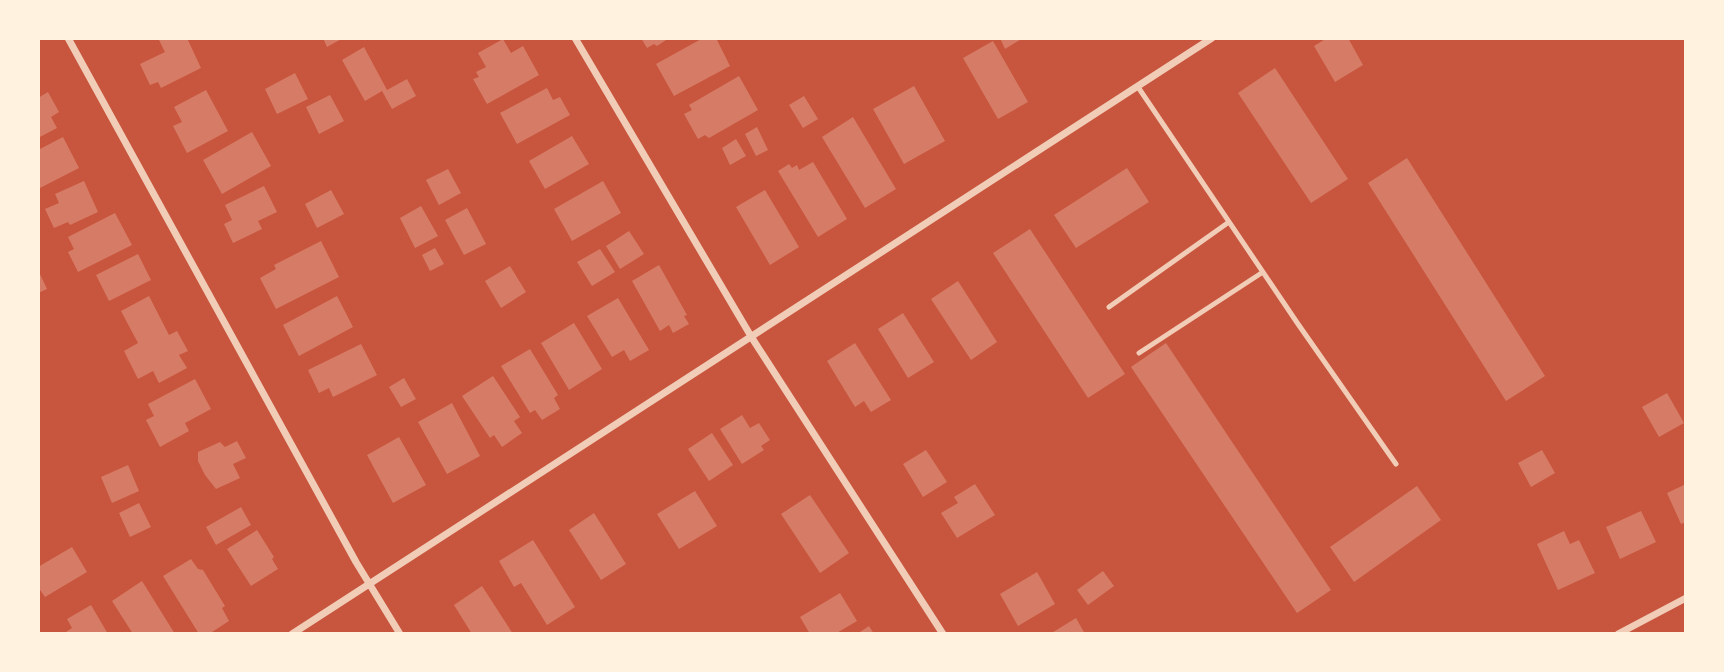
<svg xmlns="http://www.w3.org/2000/svg" width="1724" height="672" font-family="'DM Sans',sans-serif">
<rect width="100%" height="100%" fill="#c8553d"/>
<path fill="#d67c66" d="M158,38H187L201,68L161,88L158,82L150,85L140,64L165,52Z
M323,38H343L327,47Z
M641,38H669L657,46L654,44L647,48Z
M703,38H716L730,66L674,96L656,64Z
M1000,38H1023L1005,49Z
M1327,38H1348L1363,65L1335,82L1314,46Z
M503,39L511,53L523,46L539,75L487,104L473,79L479,77L476,72L486,67L478,53Z
M993,41L1028,102L998,119L963,58Z
M364,47L387,90L407,79L416,96L392,109L382,91L365,101L342,60Z
M1275,68L1348,179L1311,203L1238,93Z
M295,73L308,99L277,114L265,89Z
M739,76L758,110L709,138L705,135L698,139L684,114L692,110L689,105Z
M914,86L945,141L904,164L873,109Z
M547,88L553,100L560,97L570,115L517,144L500,113Z
M206,90L228,131L187,153L173,126L182,122L174,107Z
M48,92L59,112L51,117L57,128L38,138V98Z
M330,95L344,121L319,134L306,107Z
M804,96L818,119L803,128L789,105Z
M853,117L896,189L865,208L822,137Z
M757,127L768,150L756,156L745,134Z
M252,132L271,166L222,194L203,160Z
M572,136L589,164L545,189L529,161Z
M63,137L79,168L38,189V150Z
M736,139L746,156L730,165L722,148Z
M1407,158L1545,376L1506,401L1368,183Z
M813,162L847,219L818,237L778,171L789,164L792,168L797,165L799,170Z
M1127,168L1149,202L1076,248L1054,215Z
M448,169L461,193L439,205L426,180Z
M84,181L98,212L70,225L68,222L54,228L45,209L59,203L55,194Z
M603,181L621,213L572,241L554,209Z
M264,186L277,212L258,221L262,229L233,243L224,224L232,220L225,205Z
M331,190L344,214L317,228L305,204Z
M765,190L799,247L770,265L736,207Z
M421,206L438,236L415,248L400,218Z
M467,208L486,244L464,255L445,220Z
M115,213L132,245L78,272L68,252L74,249L68,237Z
M1030,229L1125,374L1088,398L993,253Z
M629,231L644,254L620,269L606,246Z
M321,241L339,277L276,309L260,278L276,269L274,265Z
M435,248L444,264L430,271L422,255Z
M600,249L615,272L592,286L577,262Z
M138,254L151,280L109,301L96,275Z
M659,265L687,315L684,316L689,324L673,333L669,325L660,331L632,281Z
M510,266L526,292L501,308L485,281Z
M38,270L47,289L38,293Z
M958,281L997,342L971,360L931,299Z
M149,296L169,335L177,331L188,351L179,355L187,368L159,383L153,371L138,379L124,351L138,343L121,311Z
M337,296L353,327L299,356L283,325Z
M618,298L649,350L630,361L624,350L612,357L587,316Z
M903,313L934,362L908,378L878,329Z
M574,323L602,369L569,390L541,343Z
M855,343L891,400L871,412L864,401L855,407L827,361Z
M1166,343L1331,590L1297,613L1131,367Z
M361,344L377,375L333,397L329,388L319,393L308,370Z
M530,349L558,395L554,398L560,409L542,420L535,410L530,413L501,366Z
M493,376L520,417L514,421L522,433L502,447L494,435L490,438L462,396Z
M404,378L416,399L401,407L389,387Z
M195,379L211,409L185,423L189,431L160,447L146,420L154,416L148,404Z
M1667,393L1684,423L1659,437L1642,407Z
M452,403L480,456L447,474L418,422Z
M742,415L750,428L759,423L770,440L761,446L764,450L742,464L720,429Z
M712,433L733,465L709,481L688,449Z
M399,437L426,485L393,503L367,455Z
M237,441L246,458L233,464L240,478L216,489L205,475L198,461V452L220,442L225,447Z
M926,450L947,482L923,497L903,464Z
M1542,450L1555,473L1531,487L1518,463Z
M128,465L139,491L112,503L101,477Z
M975,484L995,515L957,538L941,513L958,503L954,497Z
M1686,484V522L1681,524L1667,493Z
M1417,486L1441,520L1354,582L1330,547Z
M695,491L717,526L679,549L657,514Z
M810,495L849,553L820,573L781,514Z
M139,503L151,527L130,537L119,513Z
M241,507L251,525L216,545L206,527Z
M1641,511L1656,542L1620,559L1606,527Z
M594,513L626,564L601,580L569,530Z
M257,530L274,557L272,559L278,569L251,586L227,549Z
M1564,531L1570,544L1579,540L1595,573L1558,590L1537,544Z
M533,540L575,607L547,625L521,583L514,587L499,561Z
M72,547L87,572L45,597L38,587V567Z
M191,559L198,569L203,570L225,606L222,608L229,621L209,634H199L163,576Z
M1103,571L1114,586L1088,605L1077,590Z
M1037,572L1055,604L1018,626L1000,594Z
M142,581L175,634H133L112,601Z
M482,586L513,634H472L454,605Z
M840,593L857,621L835,634H810L800,617Z
M91,605L108,634H63L72,628L67,619Z
M1076,618L1085,634H1050Z
M869,626L874,634H857Z"/>
<g fill="none" stroke-linecap="round" stroke-linejoin="round">
<path stroke="#f1ccb7" stroke-width="5" d="M1138,87L1298,324L1396,464
M1109,307L1229,222
M1139,353L1263,272"/>
<path stroke="#f1ccb7" stroke-width="7" d="M68,38L356,562L400,634
M575,38L752,338L943,634
M292,634L1212,38
M1618,634L1686,598"/>
</g>
<rect width="1724" height="672" fill="none" stroke="#fff3e0" stroke-width="80"/>
</svg>
